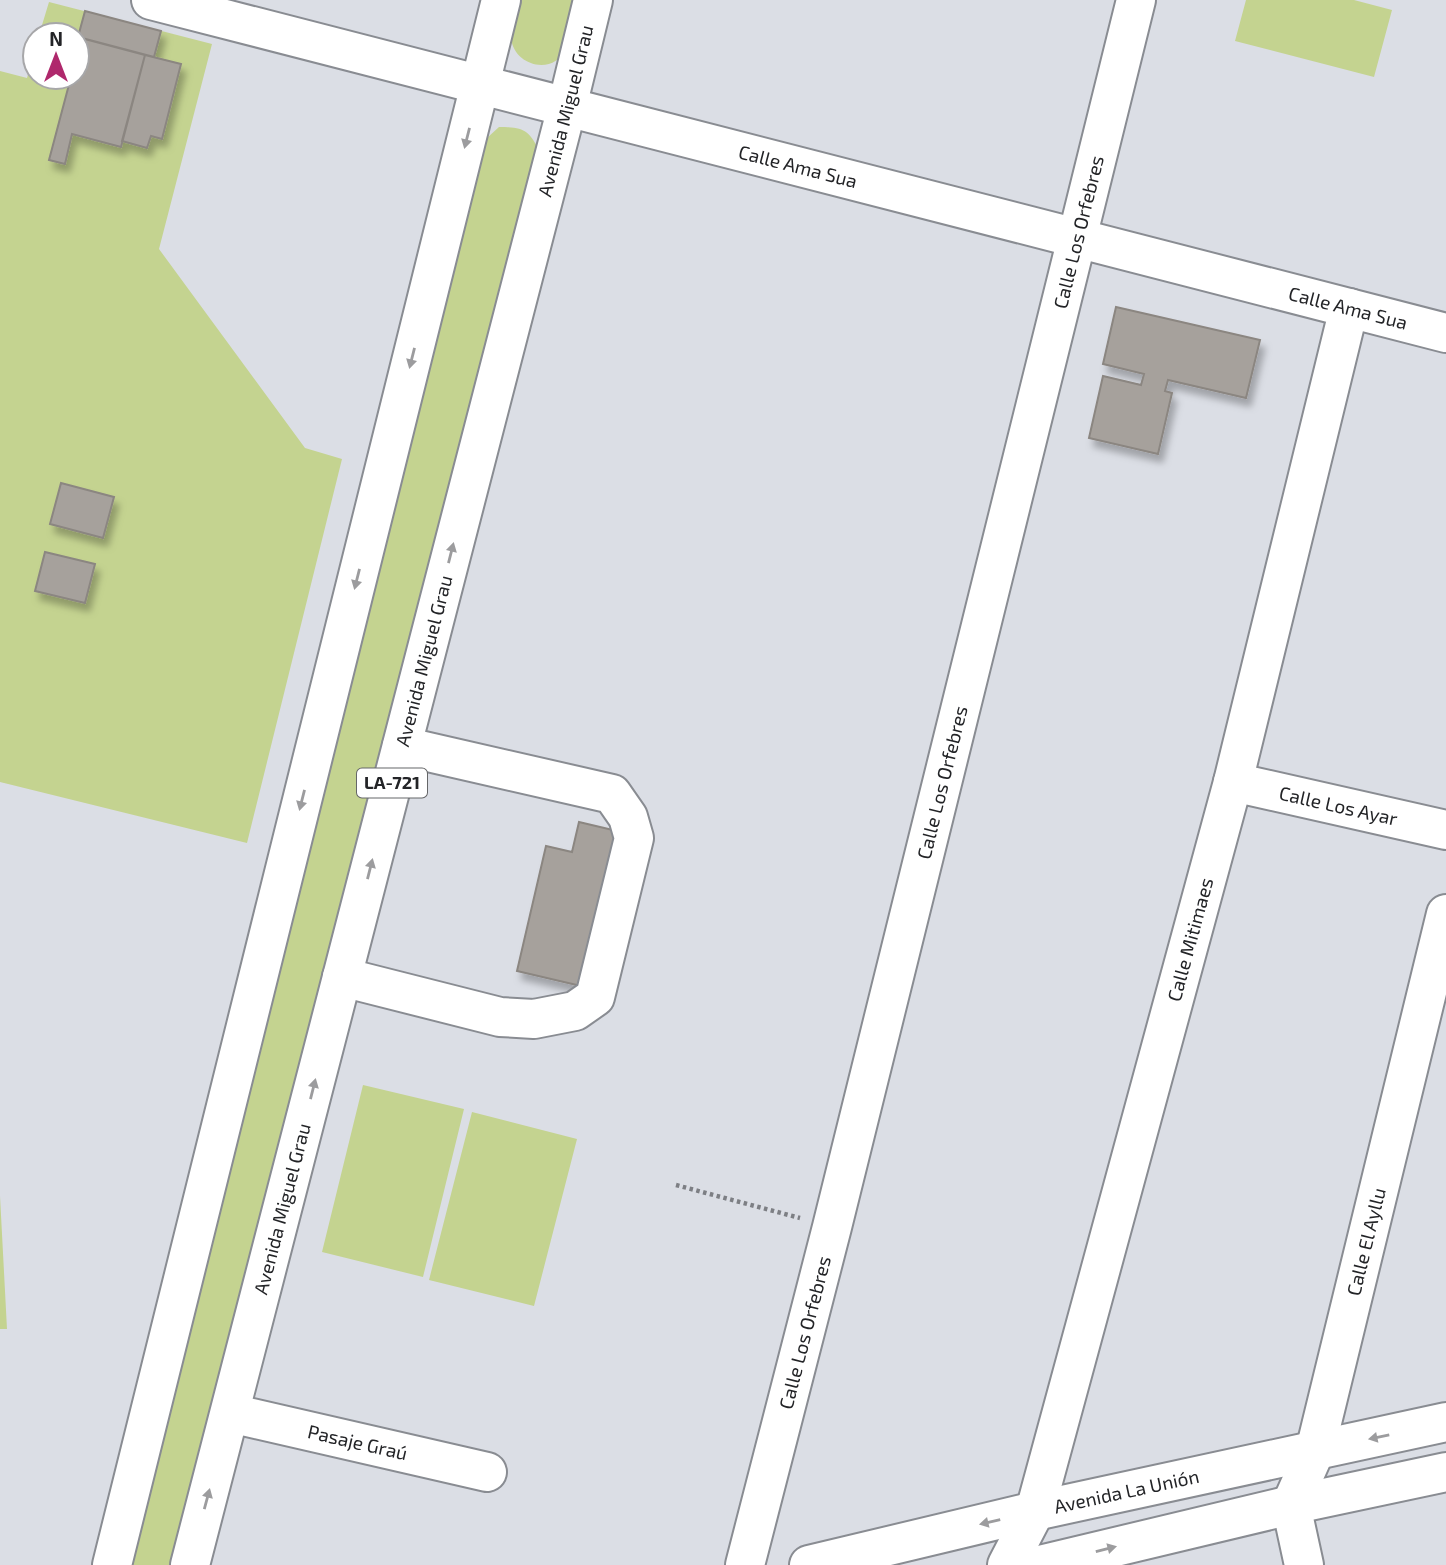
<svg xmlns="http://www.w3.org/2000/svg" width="1446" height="1565" font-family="'Exo 2',sans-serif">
<defs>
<filter id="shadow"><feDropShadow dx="4.5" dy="8" stdDeviation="3.5" flood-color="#0004"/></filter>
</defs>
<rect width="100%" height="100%" fill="#dbdee5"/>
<path fill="#c4d390" d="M520,0H578C574,15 572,35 566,48C555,76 514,67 511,38C511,26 517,11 520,0Z
M1246,0H1354L1392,10L1374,77L1235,41Z
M49,2L212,44L159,249L305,448L342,459L247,843L0,782V71L27,78L35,50V77H77V35H39Z
M499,127C524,127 529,130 540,152L184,1565H129L481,151L487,138Z
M363,1085L464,1109L423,1277L322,1252Z
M472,1112L577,1139L534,1306L429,1280Z
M0,1196L7,1329H0Z"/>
<path fill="#a6a19c" stroke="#8b8681" stroke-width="2" filter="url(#shadow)" d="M85,11L161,31L154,57L78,37Z
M81,38L145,55L121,147L72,134L65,164L49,160L71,77H77V55Z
M145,55L181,64L162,139L151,136L147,148L122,141Z
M1116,307L1260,340L1246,398L1168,380L1165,391L1172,393L1158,454L1089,438L1103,376L1141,385L1144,374L1103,364Z
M61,483L114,497L103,538L50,524Z
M45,552L95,564L85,603L35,591Z
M579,822L617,831L581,986L517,971L546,846L572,852Z"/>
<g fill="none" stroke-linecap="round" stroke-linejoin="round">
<defs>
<g id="minor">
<path id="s1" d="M151,0L1446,333"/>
<path id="s2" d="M1233,782L1446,830"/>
<path d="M342,977L500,1017L534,1019L575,1011L595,997L634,838L628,817L612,794L402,746"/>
<path id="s3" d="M230,1413L487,1472"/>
<path id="s4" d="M745,1565L832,1227L1136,0"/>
<path id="s5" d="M809,1565L1035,1511L1446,1422"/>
<path id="s6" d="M1007,1565L1035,1511L1233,782L1349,308"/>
<path d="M1040,1565L1291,1505L1446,1472"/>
<path id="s7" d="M1304,1565L1291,1505L1315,1451L1446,914"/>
</g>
<g id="major">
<path d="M112,1565L501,0"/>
<path id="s8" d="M190,1565L567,107L593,0"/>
</g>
</defs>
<use href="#minor" stroke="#898c92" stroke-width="42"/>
<use href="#major" stroke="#898c92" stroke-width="42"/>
<path stroke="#7d7f84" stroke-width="4.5" stroke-dasharray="3.5 3.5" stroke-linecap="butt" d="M676,1185L800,1218"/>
<use href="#minor" stroke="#fff" stroke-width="38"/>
<use href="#major" stroke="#fff" stroke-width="38"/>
</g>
<defs><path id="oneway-solid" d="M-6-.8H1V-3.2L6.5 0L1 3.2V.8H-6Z" transform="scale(1.75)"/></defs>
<g fill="#9c9c9e">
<use href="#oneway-solid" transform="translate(467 138) rotate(104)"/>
<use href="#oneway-solid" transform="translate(412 358) rotate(104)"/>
<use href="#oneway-solid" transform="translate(451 553) rotate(-76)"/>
<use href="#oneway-solid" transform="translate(357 579) rotate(104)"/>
<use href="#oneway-solid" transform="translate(302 800) rotate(104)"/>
<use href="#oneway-solid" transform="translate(370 869) rotate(-76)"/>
<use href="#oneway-solid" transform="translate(313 1089) rotate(-76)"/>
<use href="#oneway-solid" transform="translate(1379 1437) rotate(168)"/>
<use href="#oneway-solid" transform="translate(207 1499) rotate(-75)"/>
<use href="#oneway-solid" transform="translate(990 1522) rotate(167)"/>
<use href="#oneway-solid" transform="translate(1106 1549) rotate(-14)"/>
</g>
<g text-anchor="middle" stroke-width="7" stroke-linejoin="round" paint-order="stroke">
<rect fill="#fff" stroke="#656668" stroke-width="2" x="357" y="768.5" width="70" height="29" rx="5"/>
<g font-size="18" font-weight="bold" fill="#232427">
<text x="392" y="789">LA-721</text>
</g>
<g font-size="19" fill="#232427" stroke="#fff">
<text dy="7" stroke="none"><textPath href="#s8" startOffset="1502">Avenida Miguel Grau</textPath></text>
<text dy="7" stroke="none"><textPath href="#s1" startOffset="668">Calle Ama Sua</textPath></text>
<text dy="7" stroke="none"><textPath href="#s4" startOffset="1374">Calle Los Orfebres</textPath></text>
<text dy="7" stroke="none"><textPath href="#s1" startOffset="1236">Calle Ama Sua</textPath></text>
<text dy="7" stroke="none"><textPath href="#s8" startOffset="934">Avenida Miguel Grau</textPath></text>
<text dy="7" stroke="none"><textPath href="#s4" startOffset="807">Calle Los Orfebres</textPath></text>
<text dy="7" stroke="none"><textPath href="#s2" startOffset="108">Calle Los Ayar</textPath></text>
<text dy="7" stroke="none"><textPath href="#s6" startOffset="653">Calle Mitimaes</textPath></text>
<text dy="7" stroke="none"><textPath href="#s8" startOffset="368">Avenida Miguel Grau</textPath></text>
<text dy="7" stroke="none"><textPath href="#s7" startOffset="336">Calle El Ayllu</textPath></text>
<text dy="7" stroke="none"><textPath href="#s4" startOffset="240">Calle Los Orfebres</textPath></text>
<text dy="7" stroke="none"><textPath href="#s3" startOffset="131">Pasaje Graú</textPath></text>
<text dy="7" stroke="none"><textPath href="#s5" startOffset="326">Avenida La Unión</textPath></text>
</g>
</g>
<g transform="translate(56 56)"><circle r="33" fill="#ffffff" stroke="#a7a7a9" stroke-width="2"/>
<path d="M0-5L12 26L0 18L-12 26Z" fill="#af286c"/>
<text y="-10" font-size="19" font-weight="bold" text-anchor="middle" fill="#232427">N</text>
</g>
</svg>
